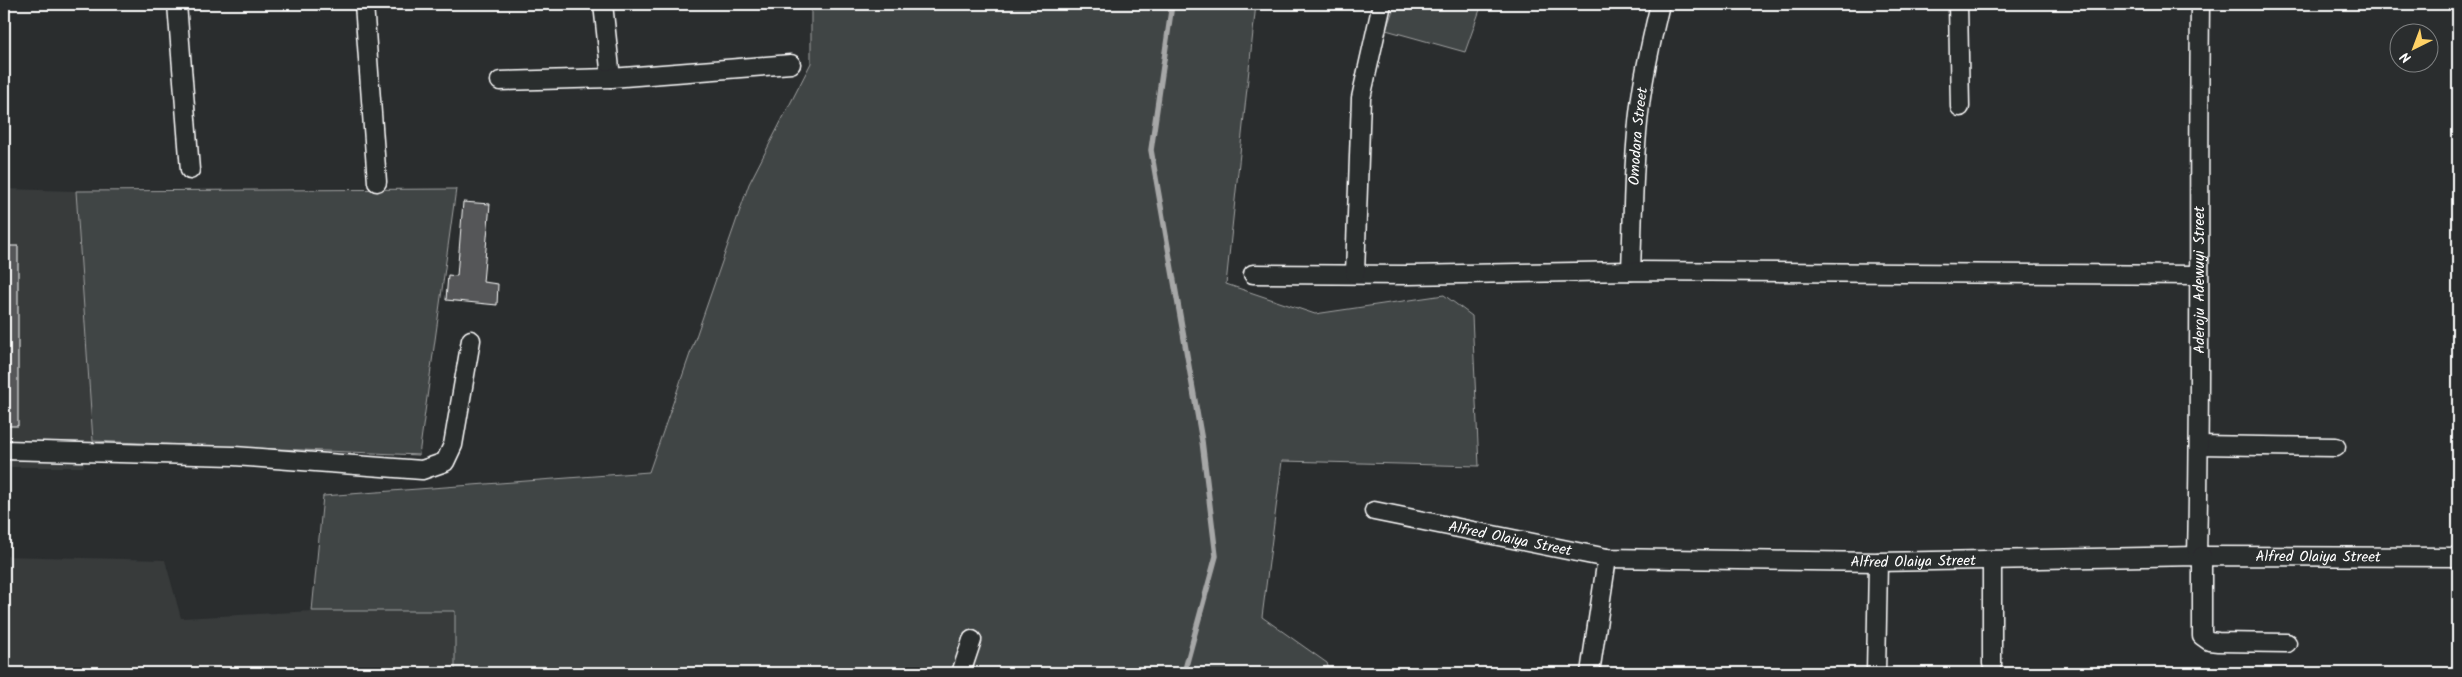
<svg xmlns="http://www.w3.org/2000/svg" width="2462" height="677" font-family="Kalam,sans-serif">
<rect width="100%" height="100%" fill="#2a2d2e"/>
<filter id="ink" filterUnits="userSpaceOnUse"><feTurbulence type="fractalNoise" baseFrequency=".02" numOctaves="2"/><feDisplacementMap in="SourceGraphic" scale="10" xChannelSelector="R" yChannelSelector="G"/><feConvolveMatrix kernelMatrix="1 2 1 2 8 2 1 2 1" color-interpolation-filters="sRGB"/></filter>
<g filter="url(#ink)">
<path fill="#373a3b" d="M4,189L76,191L93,441L83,467H4Z
M4,556L165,560L181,618L312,611H456L455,673H4Z"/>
<path fill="#414445" stroke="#a0a2a2" d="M811,4H1256L1226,284L1315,314L1444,295L1472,316L1479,466L1282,461L1262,617L1327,663L1330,673H455V611H312L323,496L649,472L749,184L811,63Z
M1395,4H1482L1465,52L1386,30Z
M456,189L419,455L93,441L76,191Z"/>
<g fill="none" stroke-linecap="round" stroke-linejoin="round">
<path stroke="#a6a7a7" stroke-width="5.5" d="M1172,4L1151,150L1202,441L1216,556L1184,673"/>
</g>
<path fill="#555758" stroke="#fff" d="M463,202L490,204L483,282L498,284L497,305L446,300L448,275L457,276Z
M4,246H18V426H4Z"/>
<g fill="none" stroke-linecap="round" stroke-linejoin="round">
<defs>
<g id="minor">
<path d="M177,4L190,170"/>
<path d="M364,4L377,182"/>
<path d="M603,4L611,78"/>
<path d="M1958,4L1960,107"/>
<path d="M500,81L611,78L791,64"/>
<path id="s1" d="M1631,271C1633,215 1633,160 1640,105C1644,71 1652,38 1660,4"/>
<path d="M1253,274L1408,275L1631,271L2197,275"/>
<path d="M1355,274L1361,98L1382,4"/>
<path d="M2199,445L2336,447"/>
<path d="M4,450L234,456L422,470L445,462L453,445L471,340"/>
<path id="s2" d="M1374,511L1607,558L1878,562L2197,556L2458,557"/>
<path id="s3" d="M2197,556C2201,372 2198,188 2200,4"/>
<path d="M2202,556V636L2209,641L2218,642L2287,643"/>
<path d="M1992,560V664"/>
<path d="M961,673L972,640"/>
<path d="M1590,673L1607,558"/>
<path d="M1876,673L1878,562"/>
</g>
</defs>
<use href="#minor" stroke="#fff" stroke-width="21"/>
<use href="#minor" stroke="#2a2d2e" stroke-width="18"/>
</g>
</g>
<g text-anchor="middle" stroke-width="4.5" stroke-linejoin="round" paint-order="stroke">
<g font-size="15" fill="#fff" stroke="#2a2d2e">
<text dy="5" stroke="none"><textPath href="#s1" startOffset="135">Omodara Street</textPath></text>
<text dy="5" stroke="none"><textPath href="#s3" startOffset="276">Aderoju Adewuyi Street</textPath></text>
<text dy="5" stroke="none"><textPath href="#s2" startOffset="139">Alfred Olaiya Street</textPath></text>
<text dy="5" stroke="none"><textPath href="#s2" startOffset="949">Alfred Olaiya Street</textPath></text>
<text dy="5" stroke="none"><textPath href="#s2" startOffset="544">Alfred Olaiya Street</textPath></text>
</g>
</g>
<rect width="2462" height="677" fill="none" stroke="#2a2d2e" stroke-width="20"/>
<rect x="10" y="10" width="2442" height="657" fill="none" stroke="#fff" stroke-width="2" filter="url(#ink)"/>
<g transform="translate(2414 48) rotate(222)"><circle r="24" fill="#2a2d2e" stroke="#7f8182"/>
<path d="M0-4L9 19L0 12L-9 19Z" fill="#ffd166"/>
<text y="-8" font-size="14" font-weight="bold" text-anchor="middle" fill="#ffffff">N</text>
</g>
</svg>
